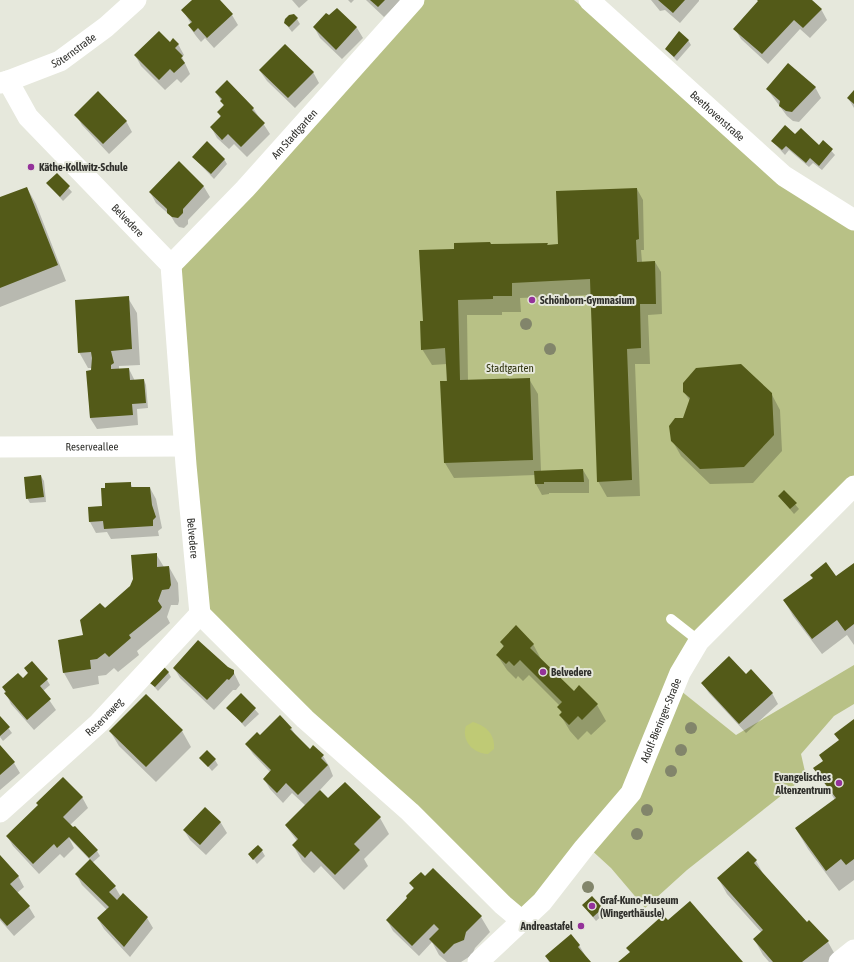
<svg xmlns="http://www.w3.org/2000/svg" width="854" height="962" font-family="'Asap Condensed',sans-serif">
<rect width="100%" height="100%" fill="#e6e8dc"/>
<path fill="#b8c186" d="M422,0H574L854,226V480L671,683L736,735L854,665V704L834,716L801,754L806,776L687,870L645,908L611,868L588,847L522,911L208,613L162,265Z"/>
<path fill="#bfca75" d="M473,722C486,726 495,734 494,749L488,754C473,754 461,740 466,726Z"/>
<path fill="#0003" d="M194,0H218L232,15L238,25L214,48L205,38L201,42L196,36L189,26L191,24L183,10Z
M292,0H308L299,8Z
M348,0H354L351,3Z
M366,0H401L384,17Z
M651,0H699V1L680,23L665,10L660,11Z
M758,0H811L821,9L827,20L810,38L800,29L768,64L741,39L735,29L759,2Z
M337,9L357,28L363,38L342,59L320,38L314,27L329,17Z
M297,19L300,24L292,32L285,23Z
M688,40L691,45L677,61L666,49Z
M170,43L178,44L184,55L182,57L190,74L181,83L177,79L165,90L141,66L135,55Z
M260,71L313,72L319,83L295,108L267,81Z
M815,87L821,98L799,122L793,121L787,116L767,89Z
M854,91V108L848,98Z
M216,92L253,108L270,134L247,157L234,144L229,149L217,138L211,127L221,118L218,112L224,106Z
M76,115L126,121L132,132L109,154L82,125Z
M795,135L820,146L823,142L835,155L822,170L813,163L809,167L789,150L785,155L772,141Z
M193,157L224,159L227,164L214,179Z
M179,163L204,187L210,197L188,220V224L184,228L179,227L175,223L171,216L156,203L150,192Z
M57,175L72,192L63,201L48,184Z
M27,188L36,204L66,281L0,307V198Z
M637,189L643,200L644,250H641L642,262H655L661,272L662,314L648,315L650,364H635L640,496L607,497L598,481L591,295L520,298L521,312H502V315H467L468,381L529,379L538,394L541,471L583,470L589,480V493H549V494L542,495L536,484L535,475L454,478L445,463L447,364L432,365L422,349L424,322L455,250L492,245L547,244L549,246H560Z
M128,298L137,313L140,365L119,366V369H129L135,381L144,380L146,385L148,408L137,409L138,425L97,429L90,418L87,372L93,371L92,368H88L79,352Z
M684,392L771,393L780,410L782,451L753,483L710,484L681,456L672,440L684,419L690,401Z
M41,476L44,481L46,502L30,503L27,498Z
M130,483L133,488H150L156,499L162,528L158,531L159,536L111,539L107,532L96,533L90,522L89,508L103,507Z
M784,491L799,509L794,514L779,496Z
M156,554L164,567H169L178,583L179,601L178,605H171L167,617L170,623L137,651L139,655L118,672L114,668L106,675L98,676L99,684L73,689L64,673L59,641L84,636L100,604L106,608L131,587Z
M854,564V645L847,635L822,654L793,616L784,600L836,577Z
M501,642L533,644L542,661L574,692L597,705L606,721L591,735L587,731L578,740L570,731L561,716L562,714L559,707L560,706L529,675L523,681L518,676L516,679L507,670L497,655L504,648Z
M174,668H227L233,671L240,685L236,690H233L214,710L180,678Z
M168,672L171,677L158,691L148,680Z
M28,673L47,680L50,685L43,691L56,710L34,730L11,704L3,687L23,679Z
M746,675L772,693L778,704L746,733L709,693L702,683Z
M241,694L259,714L245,727L228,708Z
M0,717L12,733L3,741L0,737Z
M854,721V880L839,891L808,849L796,829L835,800L815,768L824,762Z
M291,728L296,736L310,750L323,756L329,766L333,776L319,791L328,799L345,783L380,818L389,834L364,859L368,866L344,890L321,866L314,873L302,861L293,845L297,841L286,826L306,806L292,793L283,803L270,789L264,779L270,772L253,754L246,744L260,737Z
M110,731H182L191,747L156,782L119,746Z
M0,746L14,763L20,773L0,790Z
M201,758L215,760L218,765L212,771Z
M82,797L88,808L70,825L97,851L100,856L92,863L115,887L121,897L147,918L153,928L130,957L104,929L98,919L107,910L82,885L76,874L90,860L69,838L74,848L64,858L60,854L39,874L13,846L7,836Z
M205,808L221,823L227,833L206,855L190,840L184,830Z
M262,851L265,856L257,864L250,854Z
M0,856L18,876L24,887L17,893L29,907L35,917L14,936L0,920Z
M756,861L765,877L806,923L828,942L837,958L831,962H769L763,955L754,939L762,933L727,894L718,878Z
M410,883L481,917L490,932L475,948L472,955L461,962H447L439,955L432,942L419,956L393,931L387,920L408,898L414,889Z
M583,905L602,908L605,913L596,921Z
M579,945L589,962H549L546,956Z"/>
<path fill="#535a18" d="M192,0H220L233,14L207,38L198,28L194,32L188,25L192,22L181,10Z
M370,0H385L378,7Z
M658,0H685L673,13Z
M757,0H812L822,9L803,28L794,20L762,54L733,29L758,1Z
M337,8L357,27L336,50L313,27L326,13L329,15Z
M294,14L298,18L289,27L284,23L285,19L289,15Z
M159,31L170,42L173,38L179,44L175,48L183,56L181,58L185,63L174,73L170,69L159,80L134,55Z
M679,31L689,40L674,57L665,49Z
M285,44L314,72L288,98L259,70Z
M788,63L816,87L792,112L786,111L779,106L780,101L766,89Z
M227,80L254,108L252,110L265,123L241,147L228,134L222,140L210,127L221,116L217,112L224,105L220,101L222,99L215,92Z
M854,90V104L847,98Z
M98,91L127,121L103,144L74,115Z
M785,125L795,134L801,128L819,145L823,140L833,149L819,166L810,158L806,163L786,146L782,150L771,141Z
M207,141L225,159L211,174L192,157Z
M179,161L204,186L183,209V213L178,218L172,217L167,213V209L149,192Z
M57,173L70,186L60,197L46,183Z
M27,187L58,265L0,288V197Z
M637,188L639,239L636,240L637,262L655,261L656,304H640L641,348L627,349L632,480L597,482L590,279L512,283V296H493V299L458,300L460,380L530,378L533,460L444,463L440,381H447L445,348L421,350L420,321H423L419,250L454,249V243L490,242L491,244L548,243L547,245L558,244L556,191Z
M129,296L132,349L111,351L114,363L111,365V369L129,368L130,380L144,379L146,403L132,404L133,415L90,418L86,371L91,370L92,358L91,352L78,353L75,300Z
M741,364L772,393L774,435L744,467L700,469L671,441L669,426L675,418H683L690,398L683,392V383L696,368Z
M583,469L584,482H544V484H535L534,471Z
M41,475L44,497L26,499L24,477Z
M131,482V487H150L152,505L156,517L153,520V526L104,529L103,521L89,522L88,507L102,506L101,488H105V483Z
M784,490L797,503L790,509L778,496Z
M157,553V567L169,566L171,585L169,589L162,590L158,601L162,607L160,610L129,635L131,638L109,657L105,653L97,659L90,660L91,669L63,673L58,640L83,635L80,620L100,603L105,608L130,586L133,579L131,555Z
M826,562L836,576L854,563V624L845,631L837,620L812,639L783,600L813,578L810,575Z
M516,625L534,644L530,648L574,691L579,685L598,704L582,720L578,716L569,725L559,715L562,712L557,707L562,702L520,660L514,666L509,661L506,664L496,655L504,646L500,642Z
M198,640L228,667L234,670V674L229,680L227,679L207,700L173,668Z
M729,656L746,674L751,669L773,693L739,724L701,683Z
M32,661L48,679L40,686L51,699L27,720L4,693L6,692L2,687L18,673L23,678L28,673L24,668Z
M161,664L169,672L155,687L146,680Z
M241,693L256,708L242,723L226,708Z
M146,694L183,730L146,767L109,731Z
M280,715L292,728L290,729L310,749L313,745L324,755L321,758L328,765L298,795L286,783L277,793L263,779L271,770L245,744L257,732L260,735Z
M0,716L10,727L0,736Z
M854,719V859L846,865L841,859L826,871L795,828L836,798L813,768L823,761L819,755L839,740L834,734Z
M0,745L15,762L0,775Z
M207,750L216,759L208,767L199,758Z
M63,777L83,797L63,817L73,827L75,826L98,850L89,858L69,837L57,848L54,844L33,864L6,836L38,805L36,803Z
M345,782L381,817L354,844L360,850L335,875L311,851L305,858L292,845L298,839L285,825L320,790L328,798Z
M205,807L221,822L200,845L183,830Z
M258,845L263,850L253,860L248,854Z
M748,851L757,860L754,863L807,922L809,920L829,941L802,962H773L753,939L763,930L717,878Z
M0,855L19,876L10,884L30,906L7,926L0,918Z
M90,859L116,886L109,892L117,900L123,893L148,917L124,947L97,918L109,907L75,874Z
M433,868L482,916L466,932L464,940L454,944L444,954L429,939L439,929L434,924L412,946L386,920L407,898L406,896L414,888L409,883L421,872L425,876Z
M592,896L603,908L593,917L582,905Z
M690,901L743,962H618L630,952L626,948L663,915L668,920Z
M571,934L580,945L578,947L591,962H550L545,956Z"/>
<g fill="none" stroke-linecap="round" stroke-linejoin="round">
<path stroke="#fff" stroke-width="10" d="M671,619L699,641"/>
<g stroke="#fff" stroke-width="21">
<path id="s1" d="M589,0L784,176L854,220"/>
<path id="s2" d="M8,81L28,117L171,265L186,465L200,614L305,719L410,812L503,905L522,921"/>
<path id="s3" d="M0,83L8,81L60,61L106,27L136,0"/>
<path id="s4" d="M171,265L245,189L414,0"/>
<path id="s5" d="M0,447L184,446"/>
<path id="s6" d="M0,812L99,723L200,614"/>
<path id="s7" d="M478,962L542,902L584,848L631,793L680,673L699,641L854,486"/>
<path d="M839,962L854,950"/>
</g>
</g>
<g fill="#82856b">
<circle cx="526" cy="324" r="6"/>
<circle cx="550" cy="349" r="6"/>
<circle cx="691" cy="728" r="6"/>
<circle cx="681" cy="750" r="6"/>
<circle cx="671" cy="771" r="6"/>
<circle cx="647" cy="810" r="6"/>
<circle cx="637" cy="834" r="6"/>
<circle cx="588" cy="887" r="6"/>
</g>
<g fill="#94329a" stroke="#e6e8dc" stroke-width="1.5">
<circle cx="31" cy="167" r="4"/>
<circle cx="532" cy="300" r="4"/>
<circle cx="543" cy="672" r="4"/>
<circle cx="839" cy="783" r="4"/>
<circle cx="592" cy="906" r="4"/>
<circle cx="581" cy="926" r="4"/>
</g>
<g text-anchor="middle" stroke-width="4" stroke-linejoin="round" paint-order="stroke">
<g font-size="11" fill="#30302c" stroke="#e6e8dc">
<text dy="4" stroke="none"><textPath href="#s3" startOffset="81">Söternstraße</textPath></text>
<text dy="4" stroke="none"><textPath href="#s1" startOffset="173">Beethovenstraße</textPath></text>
<text dy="4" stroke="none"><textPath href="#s4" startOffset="180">Am Stadtgarten</textPath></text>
<text dy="4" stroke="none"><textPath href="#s2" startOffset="185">Belvedere</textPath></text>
<text dy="4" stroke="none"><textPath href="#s5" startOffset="92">Reserveallee</textPath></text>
<text dy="4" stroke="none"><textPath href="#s2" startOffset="521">Belvedere</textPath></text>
<text dy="4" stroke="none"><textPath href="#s6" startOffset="141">Reserveweg</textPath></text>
<text dy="4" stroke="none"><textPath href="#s7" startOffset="307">Adolf-Bieringer-Straße</textPath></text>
</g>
<g font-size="11" font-weight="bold" fill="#30302c" stroke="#e6e8dc" text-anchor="start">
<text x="39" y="171">Käthe-Kollwitz-Schule</text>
<text x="540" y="304">Schönborn-Gymnasium</text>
<text x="551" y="676">Belvedere</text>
<text x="831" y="781" text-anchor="end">Evangelisches<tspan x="831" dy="13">Altenzentrum</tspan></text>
<text x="600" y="904">Graf-Kuno-Museum<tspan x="600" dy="13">(Wingerthäusle)</tspan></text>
<text x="573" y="930" text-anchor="end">Andreastafel</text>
</g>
<g font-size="11" fill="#30340f" stroke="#e6e8dc">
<text x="510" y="372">Stadtgarten</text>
</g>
</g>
</svg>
